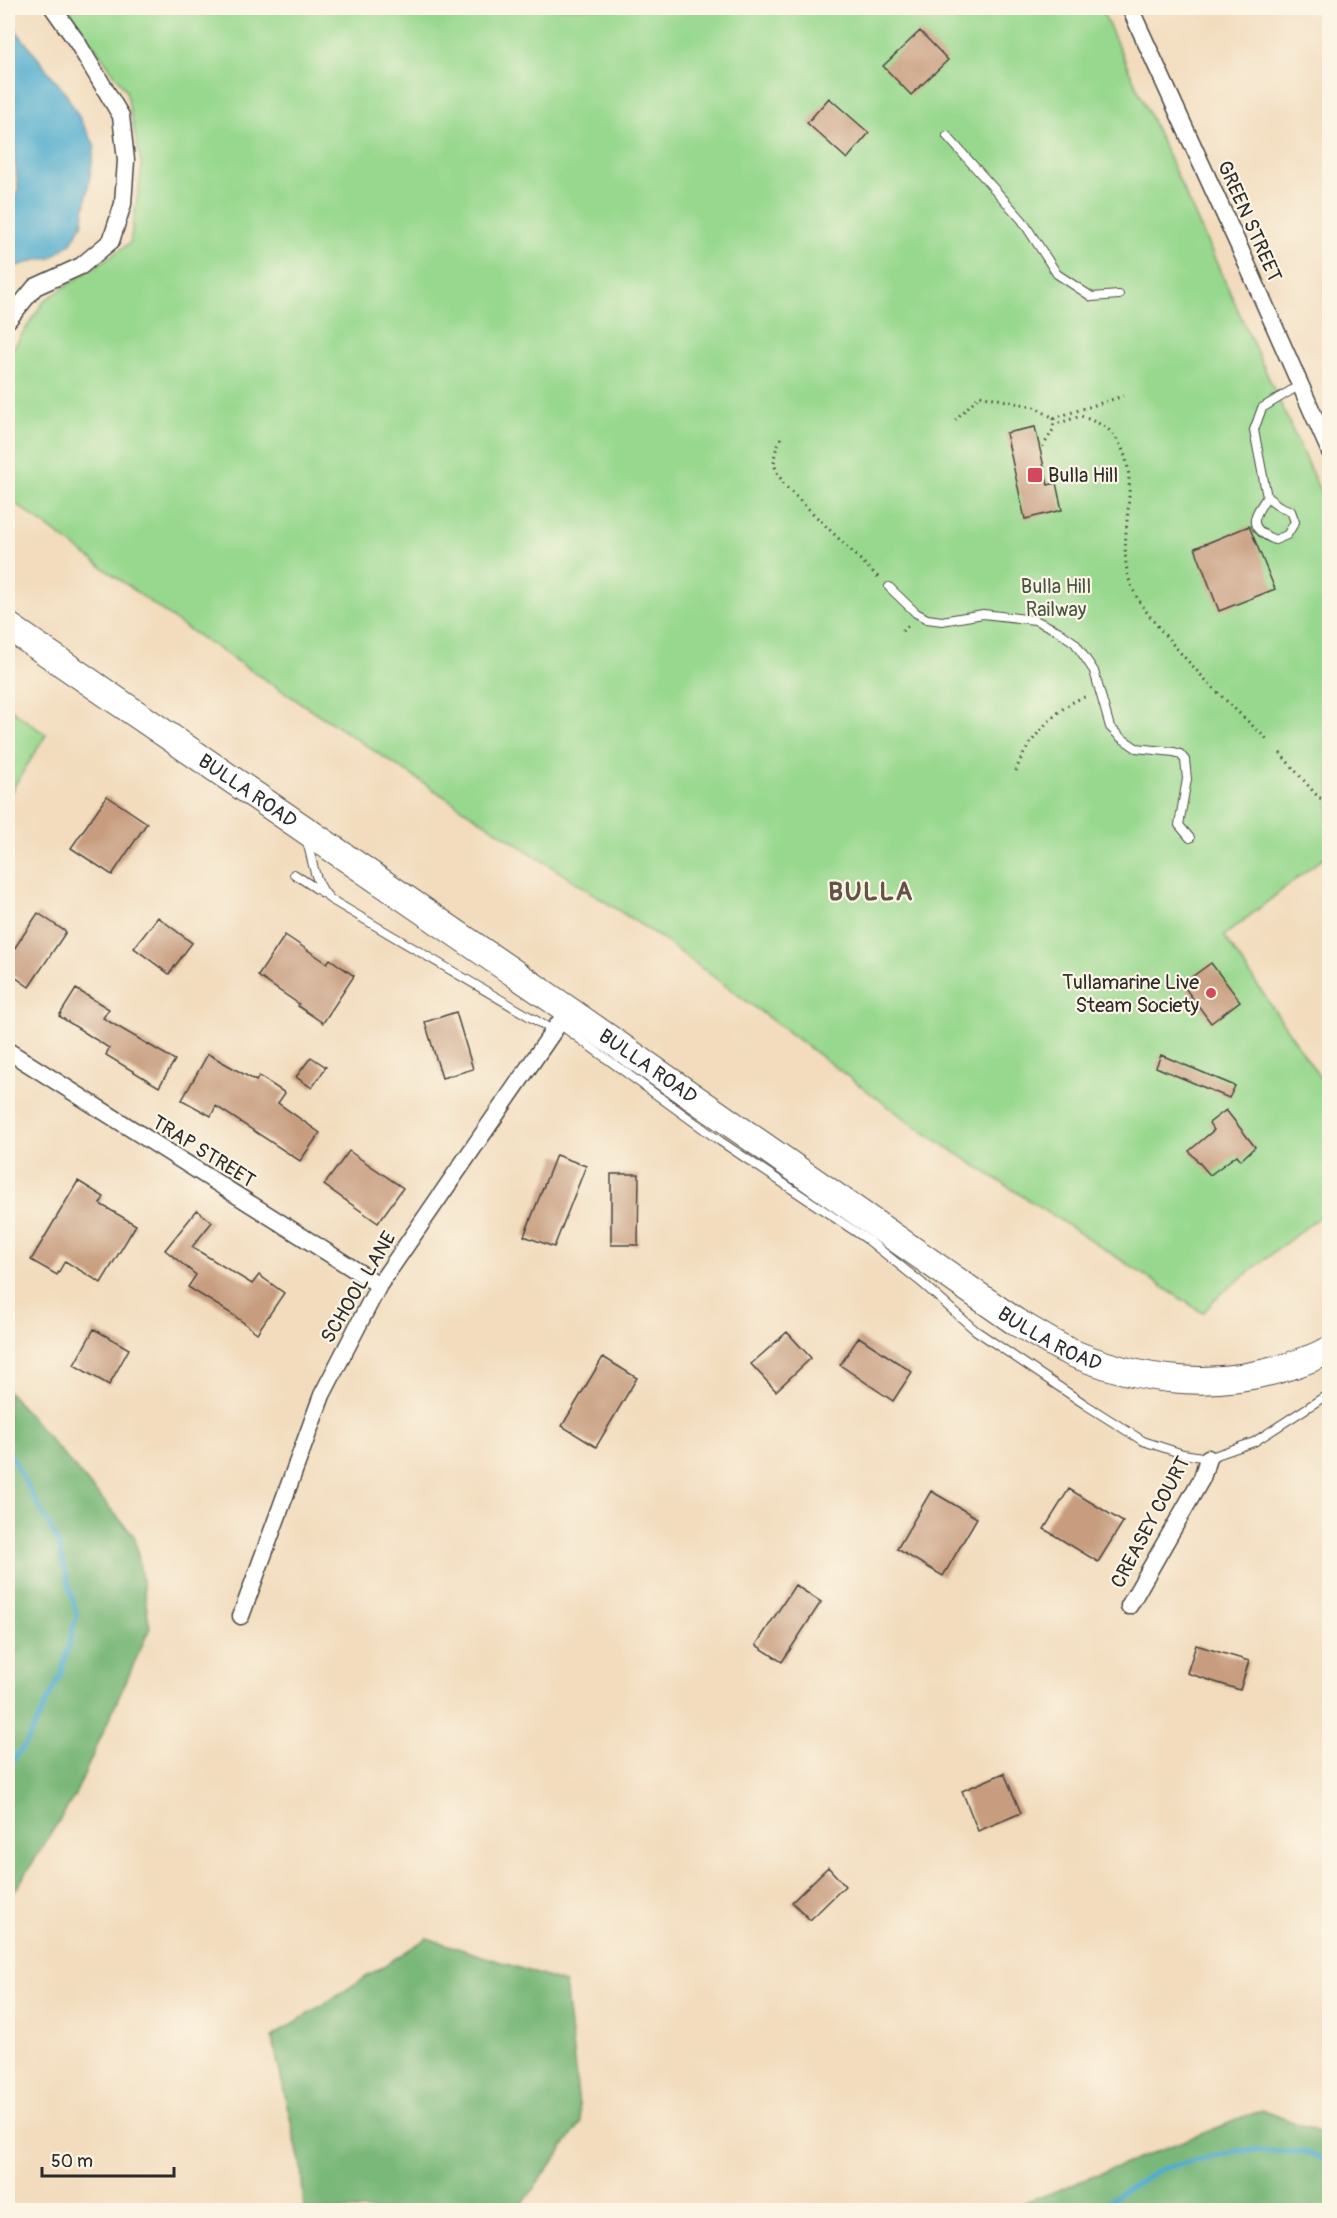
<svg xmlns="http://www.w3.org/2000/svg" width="1337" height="2218" font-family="Pangolin,sans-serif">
<rect width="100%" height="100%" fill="#fcf5e5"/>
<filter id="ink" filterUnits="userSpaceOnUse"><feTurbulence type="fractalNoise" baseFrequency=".0167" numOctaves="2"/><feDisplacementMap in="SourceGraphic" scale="12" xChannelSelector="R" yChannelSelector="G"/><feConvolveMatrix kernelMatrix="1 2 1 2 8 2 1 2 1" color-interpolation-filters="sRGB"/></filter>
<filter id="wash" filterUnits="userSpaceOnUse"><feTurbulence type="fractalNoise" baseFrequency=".008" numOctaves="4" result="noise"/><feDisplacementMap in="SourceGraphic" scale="24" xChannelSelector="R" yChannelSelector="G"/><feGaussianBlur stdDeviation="1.35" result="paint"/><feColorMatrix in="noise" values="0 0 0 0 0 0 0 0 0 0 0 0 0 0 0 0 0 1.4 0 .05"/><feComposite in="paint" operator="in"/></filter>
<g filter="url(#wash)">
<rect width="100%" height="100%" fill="#f2dcbd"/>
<path fill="#98d88e" stroke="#62825c" stroke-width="1.5" d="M67,8H1101L1329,511V853L1224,936L1329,1091V1209L1216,1298L1203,1313L916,1127L661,938L183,626L8,498V356L44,301L130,243L142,168L126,90Z
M8,707L46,735L8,796Z"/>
<path fill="#7ab879" stroke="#527252" stroke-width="1.5" d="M8,1391L135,1537L150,1628L74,1797L8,1902Z
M427,1938L565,1983L581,2123L518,2210H304L301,2167L272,2037Z
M1262,2110L1329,2136V2210H1007Z"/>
<path fill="#50acce" stroke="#3e6c7c" stroke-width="1.5" d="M8,14L18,33L66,94L95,146L82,225L71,243L51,258L36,260L8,269V219L18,188L8,105Z"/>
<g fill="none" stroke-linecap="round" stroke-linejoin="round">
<path stroke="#50acce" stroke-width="5" d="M8,1450L57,1540L77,1615L61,1674L27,1742L8,1766
M1093,2210L1161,2169L1240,2150L1303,2152L1330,2160"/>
</g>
<g id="blocks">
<path fill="#c89d7f" d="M920,31L948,60L911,95L883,66Z
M829,98L869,133L847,159L807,123Z
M1035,427L1048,485L1056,483L1062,510L1025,519L1006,433Z
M1249,526L1275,589L1219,611L1195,548Z
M107,796L147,823L112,875L71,848Z
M38,913L66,932L29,987L8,972V958Z
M158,917L192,943L169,974L134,948Z
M285,935L327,963L330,959L354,976L323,1023L298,1006L299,1004L258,976Z
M1211,963L1240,1001L1211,1023L1182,984Z
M76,989L109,1009L103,1018L175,1060L159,1087L106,1055L109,1048L59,1016Z
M456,1012L473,1069L442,1078L425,1022Z
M208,1054L256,1081L259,1076L285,1093L278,1103L320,1133L300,1161L216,1106L211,1116L182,1100Z
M1161,1055L1235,1086L1229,1098L1156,1067Z
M311,1057L326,1067L312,1088L296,1077Z
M1226,1110L1255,1147L1241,1160L1237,1155L1210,1175L1189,1151L1214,1130L1209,1123Z
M349,1151L403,1188L378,1223L324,1185Z
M556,1155L586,1166L554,1247L524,1236Z
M611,1174H639L638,1245H611Z
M78,1181L104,1197L100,1204L136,1225L101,1283L65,1261L57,1275L31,1260Z
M197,1210L212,1222L192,1247L252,1284L259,1275L284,1293L257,1333L232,1314L188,1287L196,1275L165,1250Z
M94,1329L129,1349L109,1385L74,1365Z
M787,1332L811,1358L776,1391L751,1364Z
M859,1337L912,1372L893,1401L840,1365Z
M603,1357L637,1378L596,1447L562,1426Z
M1069,1489L1123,1522L1098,1562L1044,1529Z
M931,1491L977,1518L943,1576L897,1549Z
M795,1585L821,1602L782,1662L756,1645Z
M1196,1645L1249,1661L1240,1690L1187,1673Z
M1004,1773L1021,1813L978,1831L962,1791Z
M828,1867L845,1886L810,1920L792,1902Z"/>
</g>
</g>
<g filter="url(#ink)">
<use href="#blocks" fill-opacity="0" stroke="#494641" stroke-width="1.5"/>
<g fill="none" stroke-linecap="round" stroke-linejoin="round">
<defs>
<path id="lane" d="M947,136L1022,220L1057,274L1092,297L1119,295
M1267,497C1252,518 1247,528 1275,540L1287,535L1295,522L1291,511L1279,506L1267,497L1254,430L1262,408L1300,385
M889,587L916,613L927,619L942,621L983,614L1035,620L1058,631L1075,643L1094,671L1110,727L1120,737L1136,748L1174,752L1180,754L1185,760L1187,779L1179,825L1190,838
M306,839C314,863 312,879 330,899L554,1031
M294,874L323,893
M559,1024L720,1141L868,1240L922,1283L975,1330L1086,1405L1143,1441L1183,1454L1208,1458L1254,1442L1330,1393"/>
<path id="street" d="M1130,8L1237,242L1330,452
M8,320L35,287L81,266L111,241L123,204L126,160L121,116L77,42L53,8
M8,1051L379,1285
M1129,1606L1202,1478L1208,1458
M241,1616L322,1395L379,1285L568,1010"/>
<g id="primary">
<path id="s1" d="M8,626L568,1010L1016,1322C1035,1332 1053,1345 1072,1353C1159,1389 1244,1391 1330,1350"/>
</g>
</defs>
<use href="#lane" stroke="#494641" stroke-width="10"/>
<use href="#street" stroke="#494641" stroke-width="19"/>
<use href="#primary" stroke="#494641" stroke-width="29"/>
<path stroke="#494641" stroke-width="3" stroke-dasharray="1.5 4.5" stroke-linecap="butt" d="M1054,418L1123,396
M955,420L980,395L1034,407L1054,418L1053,430L1042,448
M1053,425L1081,416C1090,420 1103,424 1110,431C1150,473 1112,536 1131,585C1139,605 1156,624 1170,641C1201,677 1234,709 1269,741
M781,438C770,461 773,467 786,487L881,580
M902,631L909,625
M1280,753L1319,798L1330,800
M1016,771C1025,743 1059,703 1088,696"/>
<use href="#lane" stroke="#fff" stroke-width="8"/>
<use href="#street" stroke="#fff" stroke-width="16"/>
<use href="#primary" stroke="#fff" stroke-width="27"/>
</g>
</g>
<g fill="#d1495b" stroke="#fcf5e5" stroke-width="2">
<rect x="1027" y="467" width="16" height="16" rx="3"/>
<circle cx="1211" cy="993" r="6"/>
</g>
<g text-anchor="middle" stroke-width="4.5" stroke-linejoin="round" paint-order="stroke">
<g font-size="20" fill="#2b2b2b" stroke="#fcf5e5">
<text transform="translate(1250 221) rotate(66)" y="7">GREEN STREET</text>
<text dy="7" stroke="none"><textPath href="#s1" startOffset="291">BULLA ROAD</textPath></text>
<text dy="7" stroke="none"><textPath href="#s1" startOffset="777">BULLA ROAD</textPath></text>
<text transform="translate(204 1151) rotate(32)" y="7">TRAP STREET</text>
<text transform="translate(358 1287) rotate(-59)" y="7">SCHOOL LANE</text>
<text dy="7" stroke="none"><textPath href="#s1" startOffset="1263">BULLA ROAD</textPath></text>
<text transform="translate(1150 1522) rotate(-62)" y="7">CREASEY COURT</text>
</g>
<g font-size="20" fill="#2b2b2b" stroke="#fcf5e5" text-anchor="start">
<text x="1048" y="482">Bulla Hill</text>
<text x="1199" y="989" text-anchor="end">Tullamarine Live<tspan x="1199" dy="23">Steam Society</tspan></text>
</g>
<g font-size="20" fill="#465644" stroke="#fcf5e5">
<text x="1056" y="593">Bulla Hill<tspan x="1056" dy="23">Railway</tspan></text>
</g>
<g font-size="26" font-weight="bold" letter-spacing="1.5" fill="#625348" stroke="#fcf5e5">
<text x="871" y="900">BULLA</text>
</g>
</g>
<rect width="1337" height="2218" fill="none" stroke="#fcf5e5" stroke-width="30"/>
<path d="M42 2167v9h132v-9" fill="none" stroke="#2b2b2b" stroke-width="3"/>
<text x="51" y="2167" font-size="18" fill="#2b2b2b" stroke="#fcf5e5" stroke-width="4.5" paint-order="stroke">50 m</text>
</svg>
